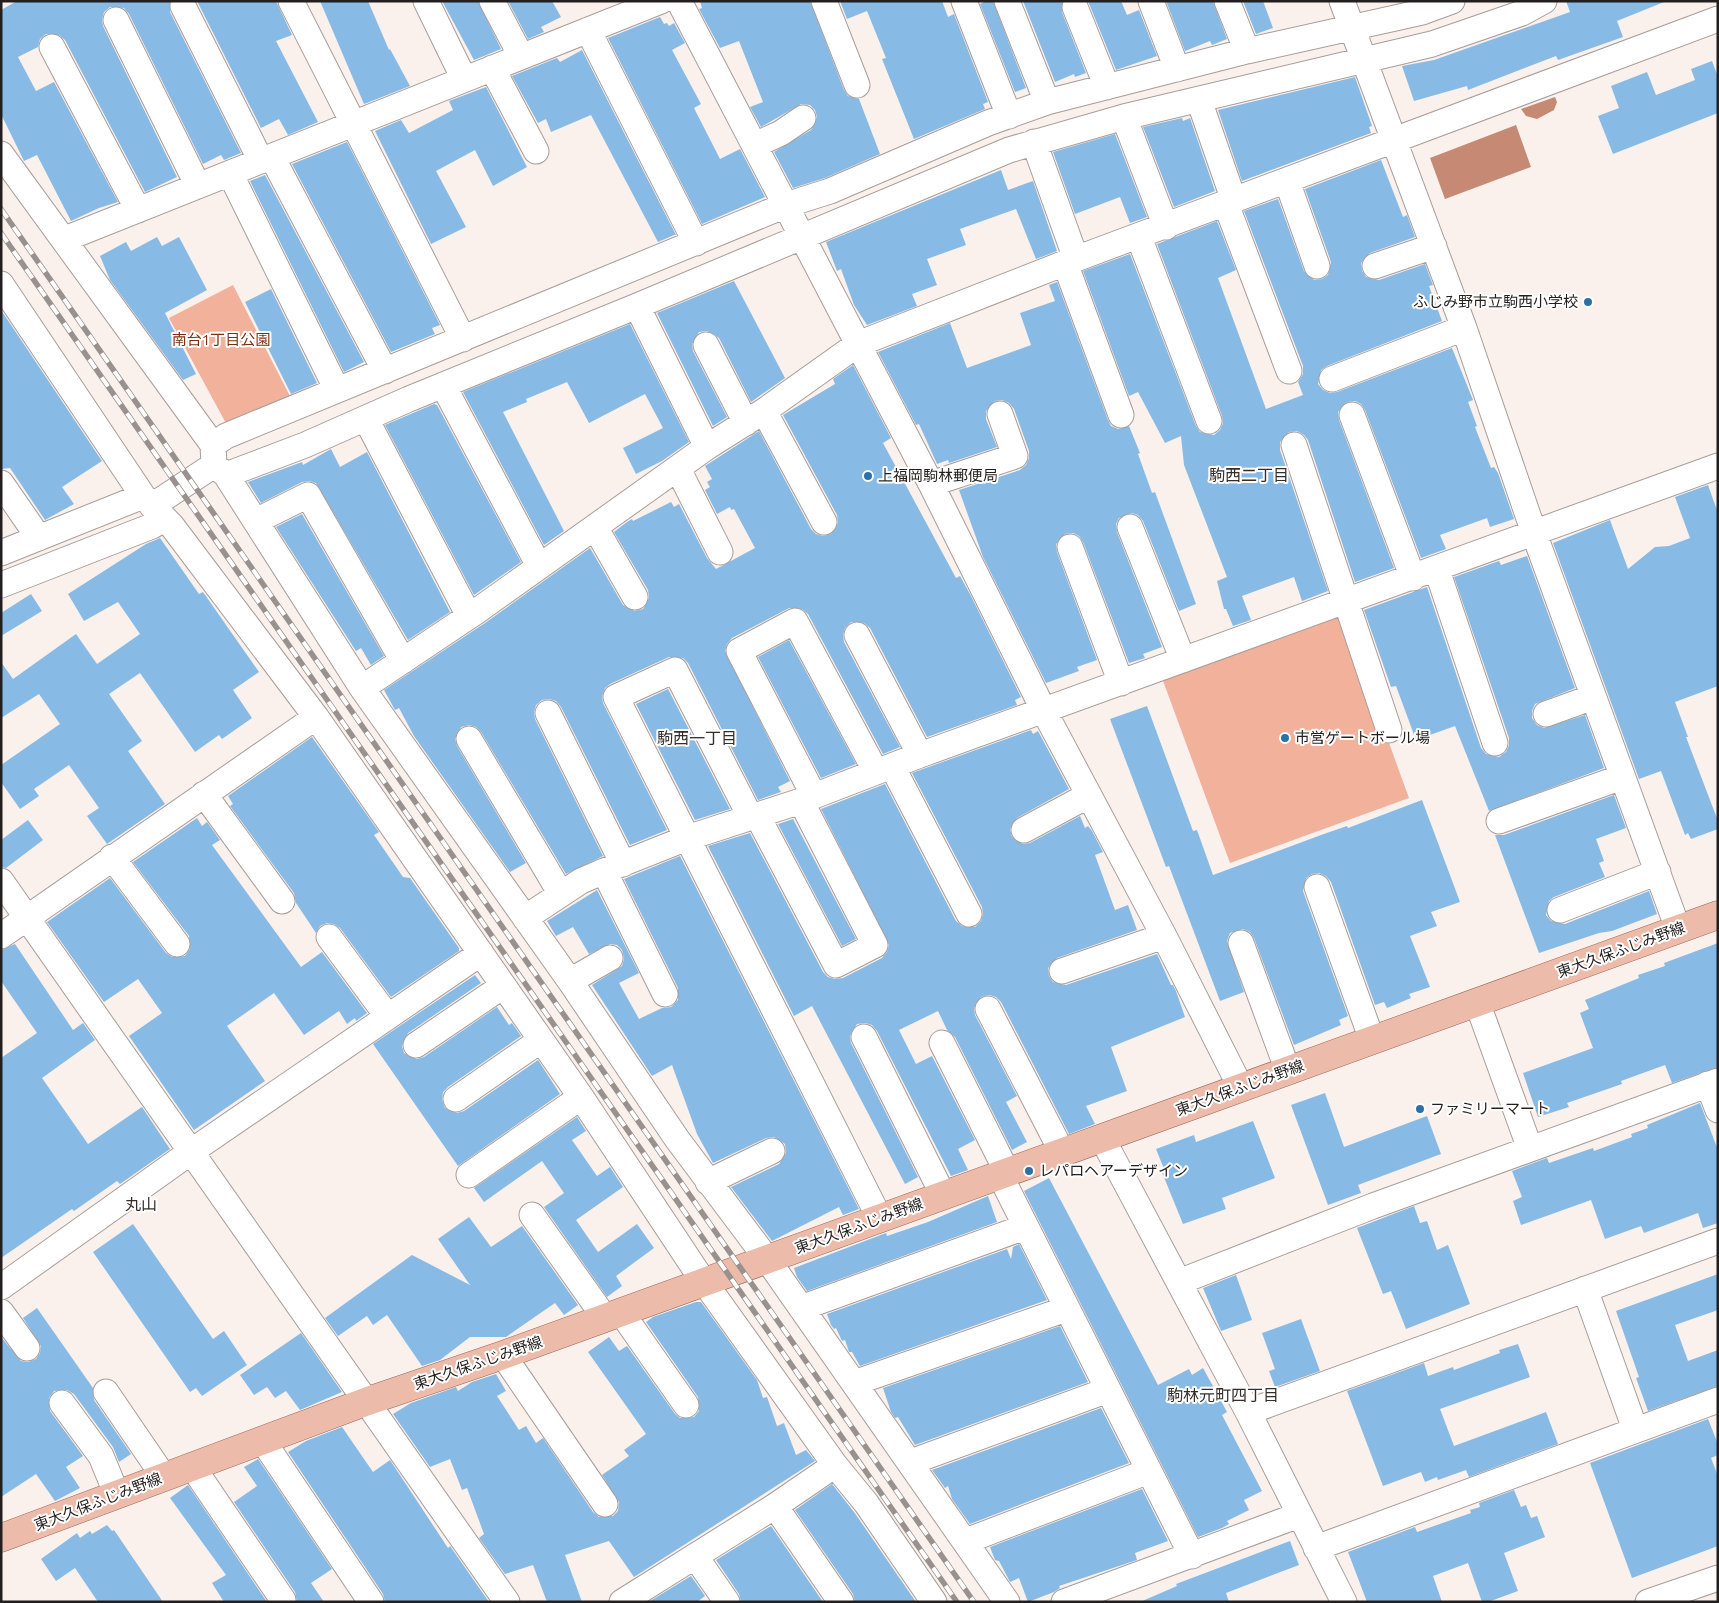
<svg xmlns="http://www.w3.org/2000/svg" width="1719" height="1603" font-family="Ubuntu,'Noto Sans JP',sans-serif">
<rect width="100%" height="100%" fill="#faf0ec"/>
<path fill="#f2b19b" d="M233,285L292,400L228,427L169,318Z
M1342,614L1409,798L1230,863L1162,678Z"/>
<path fill="#c68973" d="M1555,97L1557,102L1554,110L1537,119L1526,116L1521,109Z
M1516,125L1531,167L1445,199L1430,158Z"/>
<path fill="#87bbe6" d="M17,1H170V12L241,153L224,160L221,155L203,164L129,14L124,8L110,7L104,12L102,20L103,26L177,177L145,192L65,40L59,35L46,34L40,39L38,47L18,57L36,91L54,82L118,202L99,208L71,221L37,155L24,161L1,114V10Z
M197,1H276L292,35L276,41L318,122L288,135L279,119L261,128Z
M320,1H368L389,50L390,49L410,86L364,104Z
M442,1H478L501,49L474,60Z
M508,1H552L561,17L541,27L544,32L528,39Z
M700,1H810L844,90L848,96L859,99L880,154L825,178L793,188L774,152L811,130L817,117L815,110L810,105L801,104L761,127L750,107L763,102L739,41L720,48L699,9L702,8Z
M840,1H942L948,17L954,14L988,102L983,104L985,109L914,139L882,59L886,58L867,11L847,19Z
M986,1H993L1026,88L1015,92L980,4Z
M1023,1H1062V12L1086,73L1075,77L1074,74L1055,82Z
M1088,1H1121L1127,15L1139,10L1157,56L1116,70Z
M1166,1H1213L1227,39L1212,45L1210,41L1185,51Z
M1243,1H1263L1273,28L1256,34Z
M1566,1L1664,2L1617,21L1623,37L1558,60L1556,56L1468,90L1467,86L1414,101L1402,66L1434,60L1570,12Z
M660,17L664,24L667,23L669,26L674,23L685,43L672,50L701,104L694,108L720,159L740,149L765,197L702,224L608,38Z
M582,50L676,235H674L658,242L591,115L551,132L546,119L538,123L512,76L557,58L560,62Z
M1712,61L1718,77V113L1613,154L1598,116L1619,108L1611,86L1647,72L1656,95L1695,80L1691,69Z
M1355,77L1372,126L1369,127L1371,133L1242,181L1218,110Z
M486,87L527,167L493,186L475,150L436,171L466,227L431,244L375,131L401,120L409,133L453,110L449,101Z
M1182,118L1183,121L1190,118L1215,191L1174,207L1143,127Z
M1115,134L1147,217L1130,223L1120,197L1075,214L1053,152Z
M347,142L440,325L432,328L435,334L391,352L292,164Z
M1381,160L1403,217L1407,215L1415,237L1370,253L1361,263L1362,271L1366,277L1379,280L1425,264L1433,285L1429,286L1442,321L1327,366L1321,370L1318,384L1323,390L1330,393L1337,392L1452,348L1473,400L1468,402L1477,426L1475,427L1491,468L1494,467L1498,473L1514,519L1490,527L1487,518L1440,535L1446,549L1421,558L1365,410L1361,404L1355,401L1347,402L1338,412L1339,420L1394,568L1355,582L1308,440L1304,435L1297,431L1289,432L1280,442V450L1328,591L1302,601L1294,577L1242,596L1251,620L1233,626L1226,609H1224L1217,581L1227,577L1184,465L1181,436L1165,443L1138,392L1129,396L1083,271L1130,254L1196,426L1200,432L1214,435L1220,430L1223,423L1222,416L1157,244L1217,221L1236,270L1218,278L1266,409L1303,395L1298,382L1303,374V366L1244,211L1278,199L1304,271L1314,280L1322,279L1328,275L1331,262L1305,189Z
M1001,170L1008,190L1033,181L1057,251L1036,259L1016,209L960,229L966,245L927,259L937,285L912,294L917,306L867,325L854,305L841,269L837,271L826,242Z
M265,175L364,362L344,372L250,181Z
M157,237L162,246L179,237L207,290L165,313L196,374L183,380L110,280L100,256L126,242L131,251Z
M734,281L785,378L751,402L719,338L707,331L699,332L692,344L693,351L727,417L713,426L657,313Z
M1057,282L1108,420L1111,426L1118,429L1129,426L1140,453L1138,454L1152,493L1155,492L1196,604L1179,611L1143,521L1138,515L1132,513L1119,518L1116,524L1117,532L1162,647L1143,654L1145,658L1129,663L1083,542L1079,536L1073,533L1065,534L1056,544L1057,552L1097,660L1077,667L1079,671L1046,683L983,557L959,490L1020,470L1026,465L1029,458V451L1014,409L1009,403L1002,400L995,401L986,411V419L997,447L949,463L948,460L937,464L919,424L916,425L878,352L950,323L967,368L1031,345L1020,313L1055,301L1049,285Z
M271,289L317,383L291,394L245,302Z
M1,310L102,461L62,487L74,504L45,520L10,468L1,469Z
M630,324L689,442L662,461L636,474L623,448L663,428L645,394L589,423L567,382L526,399L527,402L503,412L564,531L544,545L463,392Z
M853,365L891,438L883,443L956,578L960,576L971,596L1021,697L1015,700L1017,705L927,737L870,628L864,623L851,622L845,628L843,635L844,642L900,747L883,754L808,614L802,609L789,608L732,638L727,644L725,651L790,781L778,787L781,792L758,800L688,663L683,658L669,657L610,684L605,688L602,696L603,703L667,830L630,845L561,707L556,701L549,699L542,700L536,705L534,712L535,719L603,856L566,874L481,732L476,727L469,725L461,727L455,739L457,746L526,863L510,872L414,736L399,708L395,710L384,690L485,623L590,548L623,605L634,611L643,609L649,598L648,590L614,532L627,522L632,519L633,521L671,502L674,507L679,504L707,558L716,569L755,548L734,509L731,510L730,507L717,514L705,490L710,487L707,482L712,479L705,466L759,431L811,529L816,534L823,536L831,534L838,523L837,515L783,415L835,384L833,379Z
M434,404L437,405L521,562L474,595L385,425Z
M331,449L340,467L367,452L450,612L408,640L316,483L309,481L302,482L261,503L248,482L302,462L303,465Z
M1708,485L1718,513V686L1675,702L1688,737H1686L1718,821V829L1691,839L1688,833L1685,835L1661,771L1639,779L1553,543L1610,520L1628,569L1655,547L1669,546L1690,538L1675,497Z
M302,514L384,656L371,665L361,648L356,651L276,527Z
M160,538L199,594L203,592L259,672L233,690L252,718L222,739L219,735L195,752L140,673L109,694L142,741L128,751L165,804L107,844L87,816L99,808L69,765L34,789L39,796L20,809L1,782V765L60,724L39,694L1,718V662L13,679L76,634L97,664L140,634L118,602L84,621L68,594L146,544Z
M1527,556L1575,688L1535,704L1532,711V718L1537,725L1544,728L1585,715L1604,768L1489,811L1455,726L1416,740L1396,686L1391,687L1364,610L1427,587L1481,748L1486,754L1499,757L1506,752L1509,745V738L1454,577L1499,561L1501,565Z
M31,594L42,611L1,636V613Z
M789,640L856,764L821,778L758,657Z
M668,689L730,809L695,820L636,704Z
M1147,706L1193,831L1197,830L1213,875L1321,835L1347,826L1348,828L1422,800L1460,902L1431,912L1437,926L1410,936L1430,987L1409,994L1411,998L1387,1008L1384,1002L1375,1005L1331,882L1326,876L1319,873L1312,874L1306,878L1303,891L1348,1016L1339,1020L1341,1025L1294,1045L1254,938L1250,932L1243,929L1230,933L1227,941L1244,992L1220,1001L1169,866L1166,867L1110,719Z
M1031,730L1033,734L1038,731L1069,789L1017,818L1010,829L1012,837L1023,844L1030,843L1080,816L1085,828L1088,826L1092,831L1103,852L1095,855L1115,910L1128,905L1137,930L1057,958L1048,968L1049,976L1053,982L1066,985L1157,954L1171,985H1173L1176,991L1185,1017L1111,1047L1127,1091L1086,1106L1095,1124L1069,1134L1001,1002L996,997L989,995L981,997L974,1008L975,1015L1017,1096L1006,1102L1027,1142L1012,1150L955,1037L947,1030L938,1011L899,1030L916,1064L932,1056L975,1140L958,1149L968,1170L951,1176L877,1031L872,1025L865,1023L857,1024L850,1036L851,1043L918,1177L905,1184L812,1006L794,1016L708,846L750,833L823,972L828,977L835,979L843,978L882,958L887,952L889,945L821,809L885,784L956,921L962,926L975,927L981,921L983,914L982,907L912,773Z
M312,737L379,832L374,835L403,877L410,878L459,948V951L391,997L340,928L334,924L327,923L320,926L316,933L296,903L294,893L230,806L233,804L228,796Z
M1614,795L1626,828L1596,839L1604,861L1599,863L1605,877L1554,897L1549,901L1546,915L1551,921L1565,924L1649,891L1657,914L1612,931L1599,933L1539,953L1495,835H1504Z
M197,818L202,826L207,822L220,840L212,845L301,967L322,952L367,1013L356,1021L355,1018L347,1024L339,1011L304,1035L274,993L227,1026L265,1081L194,1130L129,1036L162,1013L138,979L104,1002L47,922L110,878L166,953L172,957L185,956L190,949L189,936L133,862Z
M793,819L856,939L842,946L778,824Z
M28,820L43,840L6,868L1,867V840Z
M680,856L819,1130L859,1209L843,1215L839,1207L772,1241L731,1187L779,1164L786,1153L785,1144L774,1137L766,1138L713,1163L697,1134L672,1065L652,1076L592,985L622,966L624,959L622,950L617,945L610,944L589,954L573,927L556,936L547,921L597,890L639,973L619,983L639,1019L662,1008L671,1007L678,1000V988L624,879Z
M1718,943V1067L1672,1083L1665,1065L1621,1081L1622,1084L1567,1103L1569,1107L1538,1117L1523,1073L1593,1048L1580,1013L1589,1009L1585,1000L1639,978L1638,975L1665,966L1664,963Z
M15,944L73,1030L83,1023L95,1040L42,1078L88,1144L142,1107L170,1149L120,1184L117,1181L74,1211L72,1209L1,1258V1058L37,1033L1,981V950Z
M475,975L481,983L408,1033L402,1046L404,1053L417,1059L424,1057L497,1007L509,1025L512,1023L521,1036L448,1087L443,1092L442,1100L445,1108L457,1113L464,1111L538,1060L560,1094L458,1166L373,1044Z
M1325,1093L1344,1147L1427,1116L1441,1154L1358,1185L1361,1193L1328,1205L1291,1105Z
M1700,1103L1718,1150V1223L1703,1228L1698,1213L1644,1233L1641,1226L1605,1239L1591,1200L1521,1225L1513,1201L1522,1197L1512,1171L1547,1158L1549,1163L1593,1148L1594,1151L1632,1137L1631,1134L1648,1128L1647,1125Z
M577,1117L586,1131L572,1140L597,1176L610,1167L623,1187L576,1220L598,1252L637,1224L654,1248L616,1276L622,1286L607,1297L544,1207L564,1193L542,1161L484,1202L474,1188Z
M1253,1121L1275,1178L1222,1198L1226,1209L1183,1224L1161,1170L1164,1169L1156,1149L1194,1135L1196,1142Z
M1049,1178L1158,1385L1189,1369L1192,1375L1203,1368L1227,1412L1222,1415L1262,1491L1244,1500L1249,1510L1227,1521L1229,1524L1222,1528L1198,1537L1024,1191Z
M988,1196L997,1222L807,1291L797,1277L794,1268L886,1233L887,1236L928,1222Z
M1414,1206L1420,1223L1427,1221L1437,1250L1448,1245L1470,1304L1406,1329L1391,1291L1383,1294L1357,1228Z
M469,1217L491,1247L522,1226L578,1305L564,1315L555,1303L506,1337H470L440,1360L422,1366L387,1315L373,1325L367,1316L338,1336L325,1318L412,1255L470,1285L438,1239Z
M133,1224L213,1339L224,1331L247,1365L202,1396L196,1388L190,1392L93,1252Z
M1019,1244L1047,1300L860,1366L852,1352H849L845,1340L842,1341L836,1328L834,1329L831,1325L827,1314L1007,1249L1011,1259L1013,1247Z
M1718,1274V1310L1675,1325L1688,1361L1718,1350V1386L1648,1411L1636,1378L1639,1377L1616,1311Z
M1236,1275L1252,1320L1221,1331L1203,1288Z
M696,1302H701L757,1380L763,1398L767,1397L777,1426L784,1423L796,1455L806,1450L815,1461L634,1577L609,1541L565,1555L582,1602H547L533,1565L505,1574L479,1538L484,1534L467,1488L462,1490L450,1459L430,1467L393,1414L411,1403L456,1387L458,1391L472,1382L496,1374L506,1391L497,1396L519,1430L526,1426L536,1443L543,1438L593,1512L599,1517L613,1516L618,1511L619,1502L602,1475L629,1456L624,1450L646,1434L588,1352L609,1337L619,1351L627,1346L675,1414L680,1418L694,1417L699,1411L698,1397L646,1322L653,1317Z
M37,1308L93,1388L94,1400L131,1454L119,1462L113,1447L74,1394L67,1390L54,1391L49,1398L50,1411L83,1456L66,1467L80,1488L55,1501L36,1474L1,1497V1337L21,1361L28,1362L36,1359L40,1353L41,1346L23,1318Z
M1301,1319L1320,1371L1275,1387L1269,1371L1275,1369L1262,1333Z
M1060,1326L1088,1382L915,1445L898,1417L895,1418L891,1412L883,1388Z
M301,1333L342,1392L300,1410L286,1391L275,1398L267,1387L254,1395L240,1375Z
M1518,1344L1530,1377L1440,1409L1454,1446L1546,1412L1558,1444L1469,1477L1466,1470L1438,1480L1437,1477L1425,1482L1421,1472L1383,1486L1347,1391L1424,1363L1428,1376L1453,1367L1454,1370L1500,1353L1499,1350Z
M1101,1408L1129,1463L970,1524L952,1499L948,1486L945,1488L932,1470Z
M1708,1419L1718,1444V1455L1711,1458L1718,1476V1546L1632,1578L1590,1463Z
M342,1427L373,1472L390,1460L448,1548L450,1546L489,1602H385L383,1594L288,1452L306,1441Z
M258,1459L332,1569L311,1583L324,1602H297L295,1592L234,1502L257,1486L244,1467Z
M832,1484L854,1512L916,1602H855L853,1594L795,1510Z
M188,1485L267,1602H224L212,1583L226,1575L170,1498Z
M1142,1489L1168,1541L1135,1553L1137,1560L1059,1586L1060,1588L1054,1592L1028,1602L1019,1578L1010,1582L999,1561L995,1560L990,1547Z
M1514,1490L1521,1507L1526,1505L1531,1518L1537,1516L1545,1537L1504,1553L1518,1591L1488,1602H1482L1468,1563L1433,1576L1442,1602H1367L1348,1552L1415,1527L1417,1532L1471,1513L1470,1510L1480,1507L1479,1503Z
M107,1525L112,1531L114,1530L163,1602H98L75,1568L56,1581L41,1559L77,1533L80,1538L90,1531L92,1534Z
M771,1526L823,1602H741L739,1594L716,1560Z
M1290,1541L1299,1565L1226,1593L1229,1602H1140L1177,1586L1176,1584Z
M691,1576L705,1596L697,1602L650,1601Z"/>
<g fill="none" stroke-linecap="round" stroke-linejoin="round">
<defs>
<path id="minor" d="M291,1L463,339
M426,1L464,79
M492,1L521,56
M679,1L931,484L1044,711L1164,936L1241,1088
M824,1L857,85
M964,1L1009,116
M1007,1L1047,102
M1151,1L1177,69
M1227,1L1247,51
M1342,1L1464,328L1534,533L1678,929
M183,6L261,161
M1075,7L1107,87
M116,20L198,186
M588,30L696,243
M52,47L138,210
M492,68L536,151
M1199,100L1234,201
M1124,117L1166,227
M1034,142L1076,259
M755,145L781,133L803,118
M1,154L213,445L214,465L226,475L362,688L570,981L677,1139L767,1259L1007,1602
M272,157L385,371
M230,173L337,390
M1287,181L1317,266
M1226,204L1289,371
M1139,237L1209,421
M65,239L661,1
M1065,263L1121,415
M1375,266L1434,246
M1,284L143,496L172,526L316,717L581,1097L695,1269L835,1465L866,1503L934,1602
M637,306L707,447
M706,345L746,423
M1332,379L1464,328
M443,385L539,566
M764,411L824,522
M1352,415L1413,578
M366,419L469,616
M213,445L226,436L786,205L830,191L988,123L1047,102L1247,51L1422,12L1452,1
M1294,445L1389,730
M678,469L720,552
M226,475L305,445L409,399L637,306L1009,150L1124,117L1432,44L1522,13L1544,1
M1,483L39,538
M931,484L1015,456L1000,414
M152,506L214,465
M256,521L308,495L403,661
M595,527L635,597
M1130,527L1183,660
M1070,547L1121,683
M1,553L143,496
M1437,570L1495,743
M1,585L152,526L164,519
M857,635L920,755
M362,688L477,611L707,447L764,411L858,344L1065,263L1718,19
M548,713L623,864
M1546,714L1593,697
M469,739L561,894
M892,766L969,914
M204,794L282,901
M814,796L739,651L795,621L876,772
M757,815L836,965L875,945L801,801
M751,818L675,670L616,697L880,1219
M1499,821L1622,777
M1024,830L1089,795
M112,857L177,944
M604,871L665,994
M1,881L507,1602
M1317,887L1372,1040
M1560,910L1658,872
M525,918L581,881L604,871L687,838L801,801L920,755L1718,466
M1,936L316,717
M329,937L388,1017
M1241,943L1288,1071
M1062,971L1164,936
M570,981L610,958
M1477,1002L1530,1149
M988,1009L1062,1152
M864,1037L943,1195
M942,1043L1007,1172
M416,1045L503,986
M1708,1084L1718,1110
M456,1099L541,1040
M1102,1138L1248,1412L1344,1602
M469,1175L581,1097
M1000,1175L1192,1556
M708,1182L772,1151
M532,1215L605,1318
M1179,1282L1373,1206L1718,1081
M1,1287L192,1151L481,953
M1585,1289L1635,1429
M801,1308L1025,1227
M1,1312L27,1348
M621,1312L686,1405
M503,1355L605,1504
M854,1383L1066,1309
M106,1392L164,1477
M62,1403L101,1456L117,1495
M1248,1412L1718,1241
M263,1441L371,1602
M911,1462L1108,1390
M192,1466L283,1600
M775,1506L841,1602
M966,1541L1149,1471
M1316,1548L1718,1400
M695,1556L727,1602
M622,1602L775,1506L835,1465
M1064,1602L1299,1515
M1648,1602L1718,1578"/>
<path id="major" d="M1,1538L368,1401L503,1355L1718,915"/>
</defs>
<use href="#minor" stroke="#a79d9a" stroke-width="27"/>
<use href="#major" stroke="#9e6654" stroke-width="29"/>
<use href="#minor" stroke="#fff" stroke-width="25"/>
<use href="#major" stroke="#ecbbaa" stroke-width="28"/>
<defs>
<path id="rail" d="M1,209L974,1602
M1,233L957,1602"/>
</defs>
<use href="#rail" stroke="#98918e" stroke-width="5.5"/>
<use href="#rail" stroke="#fff" stroke-width="4" stroke-dasharray="11" stroke-linecap="butt"/>
</g>
<g fill="#2a72a6" stroke="#fff" stroke-width="2">
<circle cx="1588" cy="302" r="5"/>
<circle cx="868" cy="476" r="5"/>
<circle cx="1285" cy="738" r="5"/>
<circle cx="1420" cy="1109" r="5"/>
<circle cx="1029" cy="1171" r="5"/>
</g>
<g text-anchor="middle" stroke-width="4" stroke-linejoin="round" paint-order="stroke">
<g font-size="15" fill="#231f1e" stroke="#fff" text-anchor="start">
<text x="1578" y="307" text-anchor="end">ふじみ野市立駒西小学校</text>
<text x="878" y="481">上福岡駒林郵便局</text>
<text x="1295" y="743">市営ゲートボール場</text>
<text x="1430" y="1114">ファミリーマート</text>
<text x="1039" y="1176">レパロヘアーデザイン</text>
</g>
<g font-size="15" fill="#7b3013" stroke="#fff">
<text x="221" y="345">南台1丁目公園</text>
</g>
<g font-size="15" fill="#231f1e" stroke="#fff">
<text transform="translate(1621 950) rotate(-20)" y="5">東大久保ふじみ野線</text>
<text transform="translate(1240 1088) rotate(-20)" y="5">東大久保ふじみ野線</text>
<text transform="translate(859 1226) rotate(-20)" y="5">東大久保ふじみ野線</text>
<text transform="translate(478 1363) rotate(-19)" y="5">東大久保ふじみ野線</text>
<text transform="translate(98 1502) rotate(-21)" y="5">東大久保ふじみ野線</text>
</g>
<g font-size="16" fill="#342d2a" stroke="#fff">
<text x="1249" y="481">駒西二丁目</text>
<text x="697" y="744">駒西一丁目</text>
<text x="141" y="1210">丸山</text>
<text x="1223" y="1401">駒林元町四丁目</text>
</g>
</g>
<rect width="1719" height="1603" fill="none" stroke="#231f1e" stroke-width="5"/>
</svg>
